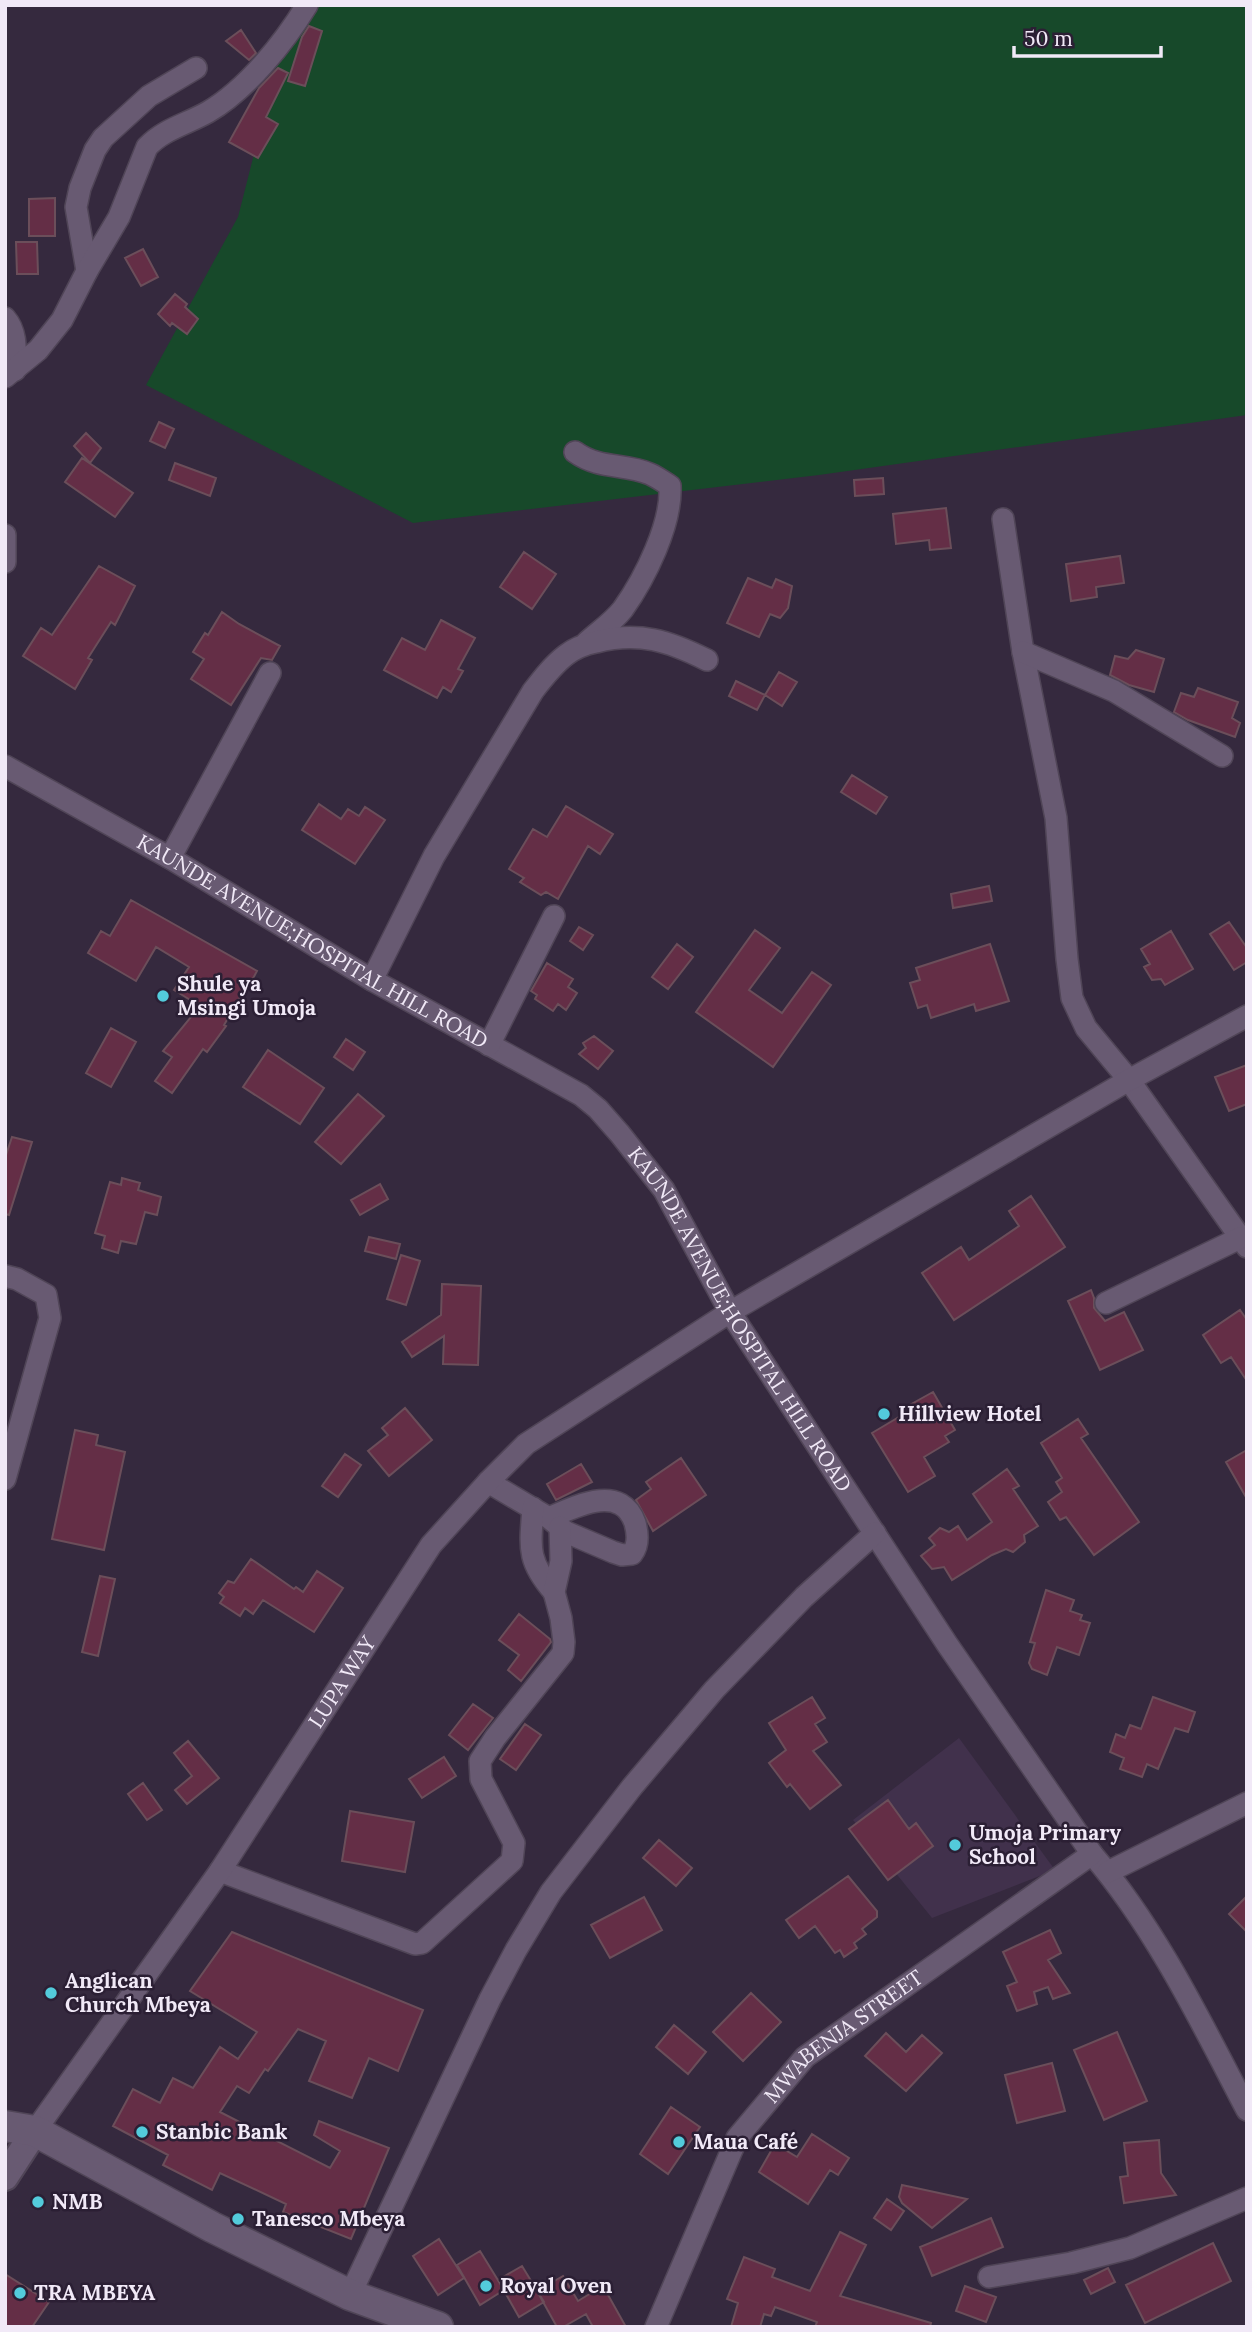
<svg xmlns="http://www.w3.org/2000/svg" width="1252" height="2332" font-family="Lora,serif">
<rect width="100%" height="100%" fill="#35293e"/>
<path fill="#41314c" d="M959,1738L1055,1870L932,1918L853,1820Z"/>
<path fill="#17492a" d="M292,5H1247V415L819,475L413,523L146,385L238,217Z"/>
<path fill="#642e46" stroke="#6b4e5a" stroke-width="2" d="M309,26L322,31L305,86L288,81L302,37Z
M241,30L256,53L249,60L226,41Z
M278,68L288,73L266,117L278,124L258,158L229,142L259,88Z
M55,198V236H29V199Z
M16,242H37L38,274H17Z
M143,249L158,277L141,286L125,258Z
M175,294L187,304L185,307L198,319L187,334L172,323L170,326L158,314Z
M159,422L174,429L165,448L150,441Z
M86,433L101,448L90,463L74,446Z
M82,458L133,493L115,517L65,482Z
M175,463L216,478L210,496L169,480Z
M883,478L884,494L855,496L854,480Z
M946,508L951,548L930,550L929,540L896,544L893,514Z
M524,552L556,574L532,609L500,587Z
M1120,556L1124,583L1096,587L1097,597L1071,601L1066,564Z
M99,566L135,586L115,625L111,622L88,658L92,660L75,689L23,656L41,628L52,635Z
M748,578L772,588L776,579L792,586L788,608L780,618L770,614L759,637L727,623Z
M222,612L239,624L280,646L272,660L261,658L231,705L191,679L204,659L193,652L205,633L208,635Z
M441,620L475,638L458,669L463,671L451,692L443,687L437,698L384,670L402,638L425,650Z
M1136,650L1164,659L1154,692L1129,685L1110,675L1115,656L1128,659Z
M779,672L797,682L782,706L765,695Z
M736,681L765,695L757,710L729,696Z
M1198,688L1238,702L1232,718L1240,723L1235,737L1188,720L1174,712L1181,693L1194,697Z
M852,775L887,797L876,814L841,792Z
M319,804L341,819L348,809L359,816L365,807L385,820L355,864L302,830Z
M566,806L613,834L600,854L588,846L558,899L546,892L541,895L520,882L524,878L509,869L533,829L547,837Z
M989,886L992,901L953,908L951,894Z
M131,900L257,971L244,995L242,994L224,1025L226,1026L207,1052L203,1049L172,1093L155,1081L172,1057L163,1051L200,1006L174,990L189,967L156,947L136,981L88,953L101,931L110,936Z
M1229,922L1247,948V962L1234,970L1210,934Z
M579,927L593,935L583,950L570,941Z
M755,930L780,948L749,990L782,1013L812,972L831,985L773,1067L696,1012Z
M1171,931L1193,969L1165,985L1161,979L1152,980L1144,967L1150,964L1141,949Z
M677,944L693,957L668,989L652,977Z
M990,944L1009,1001L976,1011L974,1004L931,1018L927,1005L918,1008L910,983L920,980L916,968Z
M547,963L573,979L568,987L577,993L566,1010L558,1004L553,1011L535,999L537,995L531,991Z
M111,1028L136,1042L111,1087L86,1073Z
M594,1036L613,1051L598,1069L579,1054L586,1048L583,1043Z
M346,1039L365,1052L353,1070L334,1057Z
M268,1050L324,1088L300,1124L243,1087Z
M1247,1065V1104L1229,1111L1215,1077Z
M358,1094L384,1116L341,1164L315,1142Z
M12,1137L32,1142L9,1215L5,1214V1158Z
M122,1178L140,1183L138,1190L161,1197L157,1215L145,1212L136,1244L121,1241L118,1253L102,1248L105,1236L95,1233L110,1182L121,1185Z
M380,1184L388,1199L360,1215L351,1200Z
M1031,1196L1065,1247L954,1320L922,1273L961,1247L969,1260L1019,1226L1009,1211Z
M369,1237L400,1244L396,1259L365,1251Z
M401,1255L420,1261L406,1305L387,1299Z
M442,1284L481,1286L478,1365L443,1364L444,1336L412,1357L402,1342L441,1315Z
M1091,1290L1094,1298V1308L1105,1321L1124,1312L1143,1350L1100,1370L1068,1301Z
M1240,1310L1247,1320V1381L1231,1357L1221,1363L1203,1335Z
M933,1392L955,1430L945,1436L949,1442L924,1457L935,1476L908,1492L872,1433L909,1411L906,1407Z
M405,1408L432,1440L389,1476L368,1451L388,1435L382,1428Z
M1078,1419L1088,1434L1081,1438L1139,1522L1094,1555L1066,1517L1060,1520L1048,1502L1062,1492L1056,1482L1062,1478L1041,1443Z
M75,1430L98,1435L96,1445L125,1452L104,1550L52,1539Z
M1247,1450V1499L1226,1462Z
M345,1454L361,1465L338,1497L322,1486Z
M681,1458L706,1495L653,1531L636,1500L651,1489L646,1482Z
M581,1464L592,1482L556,1500L547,1484Z
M1007,1469L1019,1486L1013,1489L1038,1526L1024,1535L1025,1542L1013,1552L1006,1549L992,1555L952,1580L944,1567L932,1569L921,1556L935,1545L929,1538L940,1528L949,1532L958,1526L967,1540L992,1522L973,1494Z
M251,1559L294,1589L296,1587L303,1592L317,1571L343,1588L314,1632L263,1600L253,1614L245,1608L240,1616L220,1603L224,1597L219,1593L228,1581L234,1583Z
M100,1576L115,1579L98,1656L82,1652Z
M1046,1590L1074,1600L1070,1611L1082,1615L1080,1620L1090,1623L1079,1655L1057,1647L1047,1675L1032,1669L1029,1663L1035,1643L1030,1642Z
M519,1614L550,1639L551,1642L521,1681L508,1670L519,1655L499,1640Z
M812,1697L825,1718L815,1724L827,1742L813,1751L841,1785L810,1809L790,1784L787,1787L769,1763L786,1750L769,1723Z
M1153,1697L1195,1712L1188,1732L1175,1728L1158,1769L1147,1764L1142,1777L1120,1769L1124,1758L1110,1752L1116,1734L1125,1738L1130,1725L1141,1729Z
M473,1704L493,1718L468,1750L449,1735Z
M525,1724L541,1735L516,1770L500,1759Z
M188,1741L219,1778L187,1804L175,1790L192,1776L174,1753Z
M444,1757L456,1776L422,1798L409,1779Z
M143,1783L162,1810L147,1820L128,1794Z
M888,1800L909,1829L916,1823L933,1846L888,1880L849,1829Z
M350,1811L414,1822L405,1872L342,1861Z
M659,1840L692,1868L676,1886L643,1858Z
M848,1876L877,1911V1917L862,1929L866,1934L854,1943L857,1948L844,1957L840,1950L835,1953L815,1926L799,1938L786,1920Z
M1247,1896V1932L1229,1914Z
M644,1897L662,1930L610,1958L591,1925Z
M1050,1930L1061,1953L1048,1960L1070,1993L1053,1999L1048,1987L1034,1992L1037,2004L1017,2011L1007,1986L1017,1982L1003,1952Z
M232,1932L423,2010L398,2071L369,2058L352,2098L309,2081L326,2041L298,2029L268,2071L265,2069L249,2093L237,2086L220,2112L330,2168L340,2151L314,2135L319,2121L389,2148L351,2239L283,2212L286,2204L220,2173L212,2190L163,2165L168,2155L113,2126L133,2089L160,2103L173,2078L193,2088L220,2047L238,2059L257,2032L190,1991Z
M751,1993L781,2022L743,2061L713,2032Z
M674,2025L706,2052L688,2074L656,2047Z
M1117,2032L1147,2101L1104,2120L1074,2050Z
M886,2033L906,2052L922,2035L942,2053L906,2091L865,2056Z
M1052,2063L1065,2111L1017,2123L1005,2075Z
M671,2107L700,2127L668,2174L640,2154Z
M812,2134L849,2158L838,2175L830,2170L808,2204L759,2172L775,2144L797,2157Z
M1159,2140L1161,2173L1176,2195L1124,2203L1120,2177L1128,2176L1124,2143Z
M902,2185L967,2199L932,2228L902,2203L899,2197Z
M887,2199L904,2211L891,2230L874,2218Z
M991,2218L1003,2247L932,2276L920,2247Z
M840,2232L866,2245L840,2296L931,2323L930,2327H815L817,2322L775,2307L771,2316L764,2314L760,2327H731L738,2303L727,2299L744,2257L775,2269L772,2277L810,2291Z
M439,2239L464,2278L438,2295L413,2256Z
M1213,2243L1231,2281L1145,2323L1126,2285Z
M480,2251L504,2290L480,2305L457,2265Z
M522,2266L544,2302L519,2317L498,2280Z
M1108,2268L1115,2282L1091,2294L1084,2280Z
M5,2274L49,2302L32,2327H5Z
M563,2276L578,2301L603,2286L626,2327H593L586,2314L563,2327H557L537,2291Z
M965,2286L996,2297L986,2322L956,2311Z"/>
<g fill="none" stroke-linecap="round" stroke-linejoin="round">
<defs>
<g id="minor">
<path d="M87,271L76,207L80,188L95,150L103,138L149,96L196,68"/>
<path d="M5,318C18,333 15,352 15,370"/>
<path d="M5,377L38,350L62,320L87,271L119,217L147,147C164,129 187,124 208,112C246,90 284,43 307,5"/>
<path d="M575,452C600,470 625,463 650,474C657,477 664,482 670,486C672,524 645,578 623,609C613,622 598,632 586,643"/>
<path d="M1003,519L1023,652L1056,818L1067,959L1072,998L1086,1028L1129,1080L1247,1247"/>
<path d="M5,535V562"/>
<path d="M1023,652L1114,691L1222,756"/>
<path id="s1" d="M5,766L170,858L372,980L581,1095L598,1109L620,1134L664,1190L730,1312L947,1644L1092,1854C1157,1930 1201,2022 1247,2110"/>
<path d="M170,858L270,673"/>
<path d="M372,980L434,856L533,691C543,678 553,665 566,655C575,648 586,644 596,642C639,631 669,641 707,660"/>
<path d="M489,1045L554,916"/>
<path d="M5,1276L17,1279L46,1295L50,1318L5,1479"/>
<path d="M1106,1303L1240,1238"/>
<path d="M488,1482L549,1518L566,1532L613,1552L622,1555L632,1554C639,1545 638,1534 635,1523C621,1483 576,1506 549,1518"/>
<path d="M533,1508C530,1548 527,1561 554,1592"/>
<path d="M220,1871L415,1944L422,1943L512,1861L514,1843L481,1779L480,1761L495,1738L563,1653L564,1642L561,1618L554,1592L561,1561L560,1527"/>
<path d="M1108,1872L1247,1803"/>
<path id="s2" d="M35,2131L220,1871L431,1545L488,1482L526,1444L730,1312L1129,1080L1247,1016"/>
<path d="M989,2277L1071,2263L1130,2248L1247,2198"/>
<path d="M350,2295L490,1999L516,1950L551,1892L632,1787L714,1690L804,1597L875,1533"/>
<path id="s3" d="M656,2327L737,2138L805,2057L1092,1854"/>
</g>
<path id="tertiary" d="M5,2177L35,2131"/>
<path id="secondary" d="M5,2126L35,2131L212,2227L350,2295L438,2327"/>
</defs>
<use href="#minor" stroke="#504557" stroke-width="24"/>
<use href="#tertiary" stroke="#504557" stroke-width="30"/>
<use href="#secondary" stroke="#504557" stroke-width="33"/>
<use href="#minor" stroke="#685a72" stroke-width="21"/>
<use href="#tertiary" stroke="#685a72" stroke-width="26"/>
<use href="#secondary" stroke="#685a72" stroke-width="30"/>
</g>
<g fill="#53cbdb" stroke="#2b1f34" stroke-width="2.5">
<circle cx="163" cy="996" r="7"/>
<circle cx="884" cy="1414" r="7"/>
<circle cx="955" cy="1845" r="7"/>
<circle cx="51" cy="1993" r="7"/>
<circle cx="142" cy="2132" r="7"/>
<circle cx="679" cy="2142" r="7"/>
<circle cx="38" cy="2202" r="7"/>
<circle cx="238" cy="2219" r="7"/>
<circle cx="486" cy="2286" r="7"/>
<circle cx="20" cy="2293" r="7"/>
</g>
<g text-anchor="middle" stroke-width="5" stroke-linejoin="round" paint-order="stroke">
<g font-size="21" fill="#f1e9f7" stroke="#2b1f34">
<text dy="7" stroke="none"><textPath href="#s1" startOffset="354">KAUNDE AVENUE;HOSPITAL HILL ROAD</textPath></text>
<text dy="7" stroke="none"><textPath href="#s1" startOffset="940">KAUNDE AVENUE;HOSPITAL HILL ROAD</textPath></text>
<text dy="7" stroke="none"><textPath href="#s2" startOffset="544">LUPA WAY</textPath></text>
<text dy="7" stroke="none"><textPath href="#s3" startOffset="354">MWABENJA STREET</textPath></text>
</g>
<g font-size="21" font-weight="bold" fill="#f1e9f7" stroke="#2b1f34" text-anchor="start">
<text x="177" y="991">Shule ya<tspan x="177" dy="24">Msingi Umoja</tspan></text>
<text x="898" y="1421">Hillview Hotel</text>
<text x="969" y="1840">Umoja Primary<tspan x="969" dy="24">School</tspan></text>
<text x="65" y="1988">Anglican<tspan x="65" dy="24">Church Mbeya</tspan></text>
<text x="156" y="2139">Stanbic Bank</text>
<text x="693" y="2149">Maua Café</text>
<text x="52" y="2209">NMB</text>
<text x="252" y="2226">Tanesco Mbeya</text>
<text x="500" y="2293">Royal Oven</text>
<text x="34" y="2300">TRA MBEYA</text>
</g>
</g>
<rect width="1252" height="2332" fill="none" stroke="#f1e9f7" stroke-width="14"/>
<path d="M1014 46v10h147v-10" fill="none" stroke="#f1e9f7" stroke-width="3.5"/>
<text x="1024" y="46" font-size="21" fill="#f1e9f7" stroke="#2b1f34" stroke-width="5" paint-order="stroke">50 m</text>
</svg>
